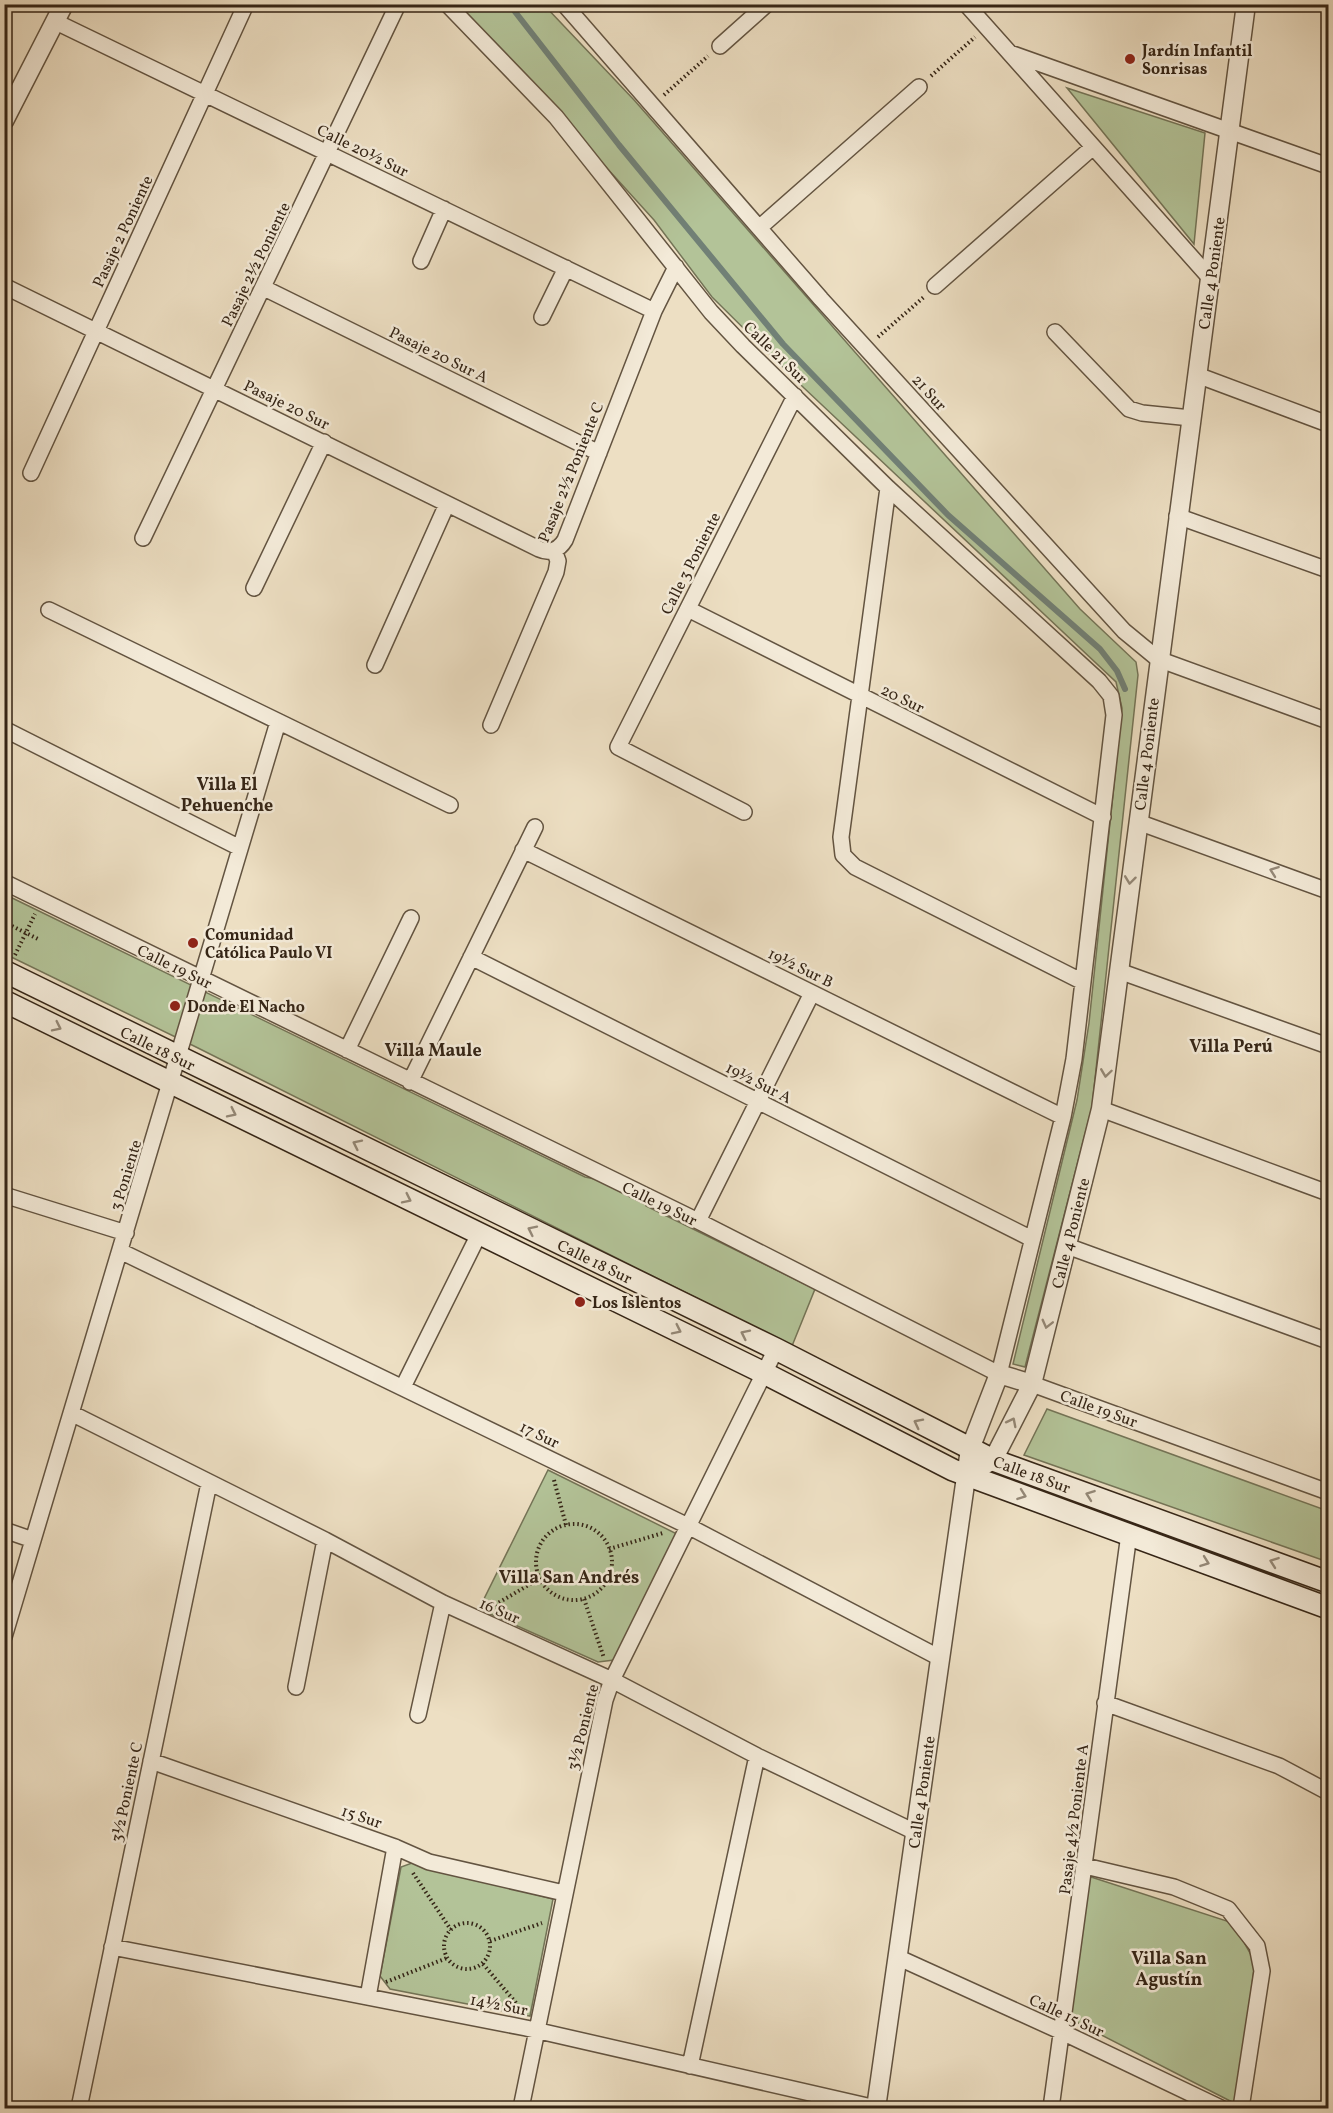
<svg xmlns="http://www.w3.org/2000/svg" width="1333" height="2113" font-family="Vollkorn,serif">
<rect width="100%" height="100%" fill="#eddfc3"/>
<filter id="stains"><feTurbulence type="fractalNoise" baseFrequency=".00333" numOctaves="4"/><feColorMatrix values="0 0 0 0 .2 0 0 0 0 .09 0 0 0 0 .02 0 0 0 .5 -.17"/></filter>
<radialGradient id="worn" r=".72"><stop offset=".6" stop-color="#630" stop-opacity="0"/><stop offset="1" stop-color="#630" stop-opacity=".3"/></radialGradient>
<path fill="#b3c398" stroke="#747457" stroke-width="1.5" d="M459,5H544L635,101L1080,609L1136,662L1138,675L1092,1107L1025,1367L1013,1364L1077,1100L1089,1023L1122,708L1116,682L804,388L712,297L654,220Z
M1067,88L1205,133L1194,244Z
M4,894L585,1177L610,1182L644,1202L646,1206L815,1289L792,1346L196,1047L5,954Z
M1047,1409L1328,1511V1562L1024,1455Z
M548,1470L677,1534L614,1660L598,1662L479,1609Z
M412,1863L553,1899L530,2016L390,1989L380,1976L401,1867Z
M1088,1876L1233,1923L1255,1962L1236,2104L1078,2023L1069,2015Z"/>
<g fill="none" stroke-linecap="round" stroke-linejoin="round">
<path stroke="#718076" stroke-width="6" d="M509,4L619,145L783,344L948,515L1100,649L1117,671L1125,689"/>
<defs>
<path id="minor" d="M564,4L821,299L1124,631L1158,659L1328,721
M966,4L1210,278
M56,22L654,311
M720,46L767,4
M1010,53L1328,166
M759,228L919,87
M421,261L444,209
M4,286L539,549C550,554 559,550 565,540L654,311L676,267
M935,286L1093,147
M264,288L599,453
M542,317L566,268
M1055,332L1129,409L1142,413L1191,418
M1197,375L1328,424
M31,473L246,4
M888,488L841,837L843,855L855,867L1081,981
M1177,516L1328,570
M143,538L398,4
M254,588L324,442
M688,609L1103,817
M49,610L450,805
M375,665L447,504
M491,725L556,572L558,561L554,550
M4,729L240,848
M744,812L618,747L795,396
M1138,822L1328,891
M523,850L1063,1117
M4,882L698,1221L999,1374L1063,1117L1074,1059L1114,715L1111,696L1099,681L888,488L743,346L711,312L556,117L447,4
M471,957L1032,1239
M1119,971L1328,1046
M347,1050L411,918
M410,1082L535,827
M1101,1109L1328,1193
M4,1195L126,1233
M698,1221L812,993
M1067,1246L1328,1341
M120,1251L688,1526L940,1658
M1032,1384L1328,1492
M403,1387L479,1234
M73,1414L325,1540L443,1603L612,1680L757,1756L915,1832
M4,1530L33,1540
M4,1637L278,722
M296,1687L325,1540
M1105,1703L1279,1766L1328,1792
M418,1715L443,1603
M151,1761L395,1847L429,1862L564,1893
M1085,1866L1174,1887L1228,1909L1257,1946L1262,1971L1241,2108
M112,1947L526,2028L876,2108
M897,1957L1062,2032L1221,2108
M368,1997L395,1847
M690,2066L757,1756
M79,2108L209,1483
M521,2108L605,1700L612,1680L776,1349
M1051,2108L1129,1534"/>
<path id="tertiary" d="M4,121L64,4
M967,1475L993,1460L1032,1384L1101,1109L1246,4
M876,2108L970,1449L999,1374L1032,1384"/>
<path id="secondary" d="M4,971L776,1349L993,1460L1328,1582
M4,1001L764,1373L953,1470L1328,1608"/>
</defs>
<use href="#minor" stroke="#635441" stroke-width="18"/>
<use href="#tertiary" stroke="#635441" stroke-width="21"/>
<use href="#secondary" stroke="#352516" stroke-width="24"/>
<path stroke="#352516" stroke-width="4" stroke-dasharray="1.5 3" stroke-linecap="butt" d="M931,76L975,37
M664,95L708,56
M878,337L924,297
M4,922L38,939
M15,955L35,914
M554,1480L566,1525
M536 1562a38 38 0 1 1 76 0a38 38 0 1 1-76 0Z
M609,1549L663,1533
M584,1599L604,1658
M491,1607L539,1579
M413,1873L451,1930
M444 1946a23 23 0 1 1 46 0a23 23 0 1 1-46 0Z
M490,1941L542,1923
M483,1964L523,2011
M386,1982L447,1958"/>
<use href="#minor" stroke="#f3ead8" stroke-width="15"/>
<use href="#tertiary" stroke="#f3ead8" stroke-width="18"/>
<use href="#secondary" stroke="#f3ead8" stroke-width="21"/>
</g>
<defs><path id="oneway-chevron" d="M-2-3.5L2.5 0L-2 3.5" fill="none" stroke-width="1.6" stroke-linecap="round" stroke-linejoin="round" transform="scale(1.5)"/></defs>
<g stroke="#948877">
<use href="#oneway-chevron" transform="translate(1274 871) rotate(-160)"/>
<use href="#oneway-chevron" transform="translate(1130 880) rotate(97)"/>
<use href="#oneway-chevron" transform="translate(57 1027) rotate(26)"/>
<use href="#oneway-chevron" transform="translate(1106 1073) rotate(98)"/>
<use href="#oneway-chevron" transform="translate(232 1113) rotate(26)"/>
<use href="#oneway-chevron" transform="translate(357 1144) rotate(-154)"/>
<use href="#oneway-chevron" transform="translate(407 1199) rotate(26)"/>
<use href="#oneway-chevron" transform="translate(532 1230) rotate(-154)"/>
<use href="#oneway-chevron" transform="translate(1047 1324) rotate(104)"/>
<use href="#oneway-chevron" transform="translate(677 1330) rotate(26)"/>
<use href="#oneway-chevron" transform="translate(745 1334) rotate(-154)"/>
<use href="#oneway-chevron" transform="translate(1012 1422) rotate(-63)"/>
<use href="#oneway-chevron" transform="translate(918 1423) rotate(-153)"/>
<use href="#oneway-chevron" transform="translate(1022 1495) rotate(20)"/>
<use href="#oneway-chevron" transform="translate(1090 1495) rotate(-160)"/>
<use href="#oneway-chevron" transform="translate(1205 1562) rotate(20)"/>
<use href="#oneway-chevron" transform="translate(1274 1562) rotate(-160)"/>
</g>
<g fill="#8f2418" stroke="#f3ead8" stroke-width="2">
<circle cx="1130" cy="59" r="6"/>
<circle cx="193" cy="943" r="6"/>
<circle cx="175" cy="1006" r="6"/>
<circle cx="580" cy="1302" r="6"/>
</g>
<g text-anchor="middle" stroke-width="5" stroke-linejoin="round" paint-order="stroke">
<g font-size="16" font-weight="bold" fill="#352516" stroke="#f3ead8" text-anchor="start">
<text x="1142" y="56">Jardín Infantil<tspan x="1142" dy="18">Sonrisas</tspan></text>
<text x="205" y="940">Comunidad<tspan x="205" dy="18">Católica Paulo VI</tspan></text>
<text x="187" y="1012">Donde El Nacho</text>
<text x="592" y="1308">Los Islentos</text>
</g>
<g font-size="16" fill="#352516" stroke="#f3ead8">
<text transform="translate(363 150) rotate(26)" y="6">Calle 20½ Sur</text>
<text transform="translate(122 231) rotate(-65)" y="6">Pasaje 2 Poniente</text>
<text transform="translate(255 264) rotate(-64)" y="6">Pasaje 2½ Poniente</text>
<text transform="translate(1211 273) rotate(-82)" y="6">Calle 4 Poniente</text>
<text transform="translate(776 352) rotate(44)" y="6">Calle 21 Sur</text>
<text transform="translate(439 354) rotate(26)" y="6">Pasaje 20 Sur A</text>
<text transform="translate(930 392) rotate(48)" y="6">21 Sur</text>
<text transform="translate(287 404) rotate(26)" y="6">Pasaje 20 Sur</text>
<text transform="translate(570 472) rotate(-68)" y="6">Pasaje 2½ Poniente C</text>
<text transform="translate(690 563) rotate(-63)" y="6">Calle 3 Poniente</text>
<text transform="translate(903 698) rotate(26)" y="6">20 Sur</text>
<text transform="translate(1146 754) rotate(-83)" y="6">Calle 4 Poniente</text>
<text transform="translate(175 966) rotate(26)" y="6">Calle 19 Sur</text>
<text transform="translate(801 967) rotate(26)" y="6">19½ Sur B</text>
<text transform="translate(158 1048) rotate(26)" y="6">Calle 18 Sur</text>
<text transform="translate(759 1082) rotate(27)" y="6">19½ Sur A</text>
<text transform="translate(125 1175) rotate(-73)" y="6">3 Poniente</text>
<text transform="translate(660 1203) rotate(26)" y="6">Calle 19 Sur</text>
<text transform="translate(1070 1233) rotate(-76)" y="6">Calle 4 Poniente</text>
<text transform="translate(595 1261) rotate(26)" y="6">Calle 18 Sur</text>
<text transform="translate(1099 1408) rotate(20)" y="6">Calle 19 Sur</text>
<text transform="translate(540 1434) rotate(26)" y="6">17 Sur</text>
<text transform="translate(1032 1474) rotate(20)" y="6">Calle 18 Sur</text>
<text transform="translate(500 1610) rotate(24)" y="6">16 Sur</text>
<text transform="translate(582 1727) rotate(-76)" y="6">3½ Poniente</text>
<text transform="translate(126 1792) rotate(-78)" y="6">3½ Poniente C</text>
<text transform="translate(921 1792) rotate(-82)" y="6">Calle 4 Poniente</text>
<text transform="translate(362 1816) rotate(19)" y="6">15 Sur</text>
<text transform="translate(1073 1819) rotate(-83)" y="6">Pasaje 4½ Poniente A</text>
<text transform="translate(499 2004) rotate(11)" y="6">14½ Sur</text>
<text transform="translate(1067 2015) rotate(25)" y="6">Calle 15 Sur</text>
</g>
<g font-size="18" font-weight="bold" fill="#352516" stroke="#f3ead8">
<text x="227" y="790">Villa El<tspan x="227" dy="21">Pehuenche</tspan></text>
<text x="1231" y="1052">Villa Perú</text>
<text x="433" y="1056">Villa Maule</text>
<text x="569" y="1583">Villa San Andrés</text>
<text x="1169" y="1964">Villa San<tspan x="1169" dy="21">Agustín</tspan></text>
</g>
</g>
<rect width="1333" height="2113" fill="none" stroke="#eddfc3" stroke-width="24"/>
<rect x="6" y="6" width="1321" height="2101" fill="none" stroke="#352516" stroke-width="3"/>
<rect x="12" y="12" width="1309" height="2089" fill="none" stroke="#352516" stroke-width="1.5"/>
<rect width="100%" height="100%" filter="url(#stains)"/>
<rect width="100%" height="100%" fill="url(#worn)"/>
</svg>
